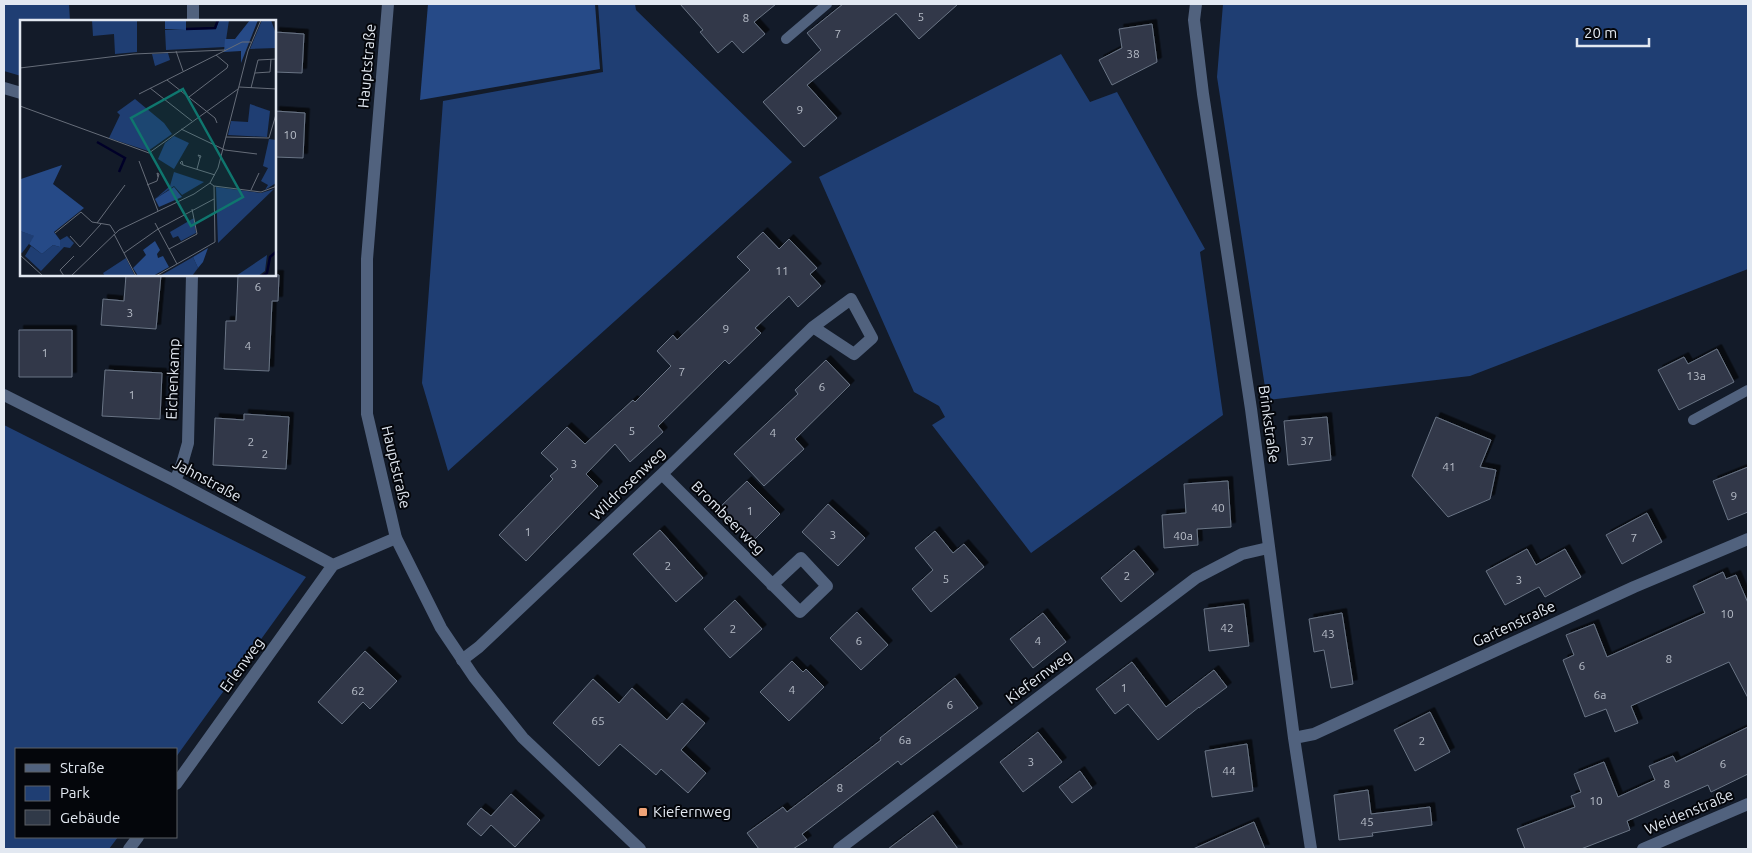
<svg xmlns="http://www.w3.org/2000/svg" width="1752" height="853" font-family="Ubuntu,sans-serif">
<defs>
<filter id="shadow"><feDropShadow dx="4.5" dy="-4.5" stdDeviation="0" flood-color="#0009"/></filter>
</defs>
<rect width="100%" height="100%" fill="#131b29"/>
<path fill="#1f3e73" d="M4,4H69L70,21H21V76L4,71Z
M598,4H635L636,10L792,162L448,471L422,383L443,101L603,72Z
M1223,4H1748V269L1470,376L1267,400L1217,77Z
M1061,54L1090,102L1117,92L1205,249L1200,252L1223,415L1031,553L932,425L945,417L939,406L914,392L819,177Z
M4,425L306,577L176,757V749H16V837H118L109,849H4Z"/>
<path fill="#264a87" d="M428,4H595L600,69L420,100Z"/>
<path fill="#303948" stroke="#6a7485" filter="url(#shadow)" d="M680,4H776L754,22L765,34L743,53L732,41L718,53L700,32L703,30Z
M843,4H958L919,39L896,13L807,85L837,118L804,147L763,102L821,50L807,33Z
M1152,24L1157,62L1112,85L1099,60L1122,48L1119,29Z
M275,32L304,34L302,73L275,72Z
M275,111L305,113L303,158L275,157Z
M763,232L779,249L789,239L817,268L810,274L821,286L798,307L789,296L755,328L761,333L729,364L725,360L658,426L663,432L630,462L615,444L586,474L598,486L526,561L499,535L553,479L550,476L558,469L541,453L567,427L585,444L633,400L635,402L671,366L657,351L673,335L677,340L750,270L737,257Z
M126,275H161L156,329L101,325L103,299L124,301Z
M238,275H279L278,301H272L269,371L224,369L226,321H236Z
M19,330H72V377H19Z
M1717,349L1734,382L1679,410L1658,370L1684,357L1688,364Z
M826,360L850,385L795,439L804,449L764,486L734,454L798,394L795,390Z
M105,370L162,373L160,419L102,416Z
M244,414L289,417L286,469L213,465L215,418L244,420Z
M1327,417L1331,460L1288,465L1284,421Z
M1436,417L1491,440L1480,467L1496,470L1490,499L1448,517L1412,476Z
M1748,467V512L1728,520L1713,481Z
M747,481L780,514L753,541L719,508Z
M1228,481L1231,527L1197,529L1198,545L1164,548L1162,515L1186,513L1184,484Z
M828,504L865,538L838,566L802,532Z
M1647,513L1662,542L1622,564L1606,535Z
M660,530L703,578L676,602L633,554Z
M935,531L953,553L964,544L984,567L931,612L912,589L933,570L915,548Z
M1527,549L1536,565L1565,549L1581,577L1545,597L1539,587L1505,605L1486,571Z
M1134,550L1154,574L1121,602L1101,578Z
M1723,572L1726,579L1736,575L1748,603V698L1729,662L1631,706L1638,723L1615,732L1606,709L1585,717L1563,660L1574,655L1566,635L1594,624L1607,657L1705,613L1693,586Z
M735,600L762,629L730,658L704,629Z
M1244,604L1249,646L1209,651L1204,609Z
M857,612L888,645L861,670L830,638Z
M1043,613L1066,642L1033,668L1010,639Z
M1342,613L1353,684L1331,688L1324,650L1314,652L1309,619Z
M365,651L397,681L370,709L363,702L342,724L318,702Z
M792,661L803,672L806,669L824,687L789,721L760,692Z
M1132,662L1166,707L1214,670L1227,687L1199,708V707L1158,740L1128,704L1115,714L1096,689Z
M955,678L978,708L901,765L898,761L802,834L807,840L793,849H759L747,833L783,807L787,812L881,740L880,738Z
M593,679L619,703L632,688L667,720L682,703L705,723L681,750L706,773L688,793L661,769L656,775L620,744L599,766L553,723Z
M1430,712L1450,752L1415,771L1394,730Z
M1748,727V774L1711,792L1708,785L1627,821L1630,830L1581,849H1525L1517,829L1575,807L1571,796L1581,792L1574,774L1604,762L1618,797L1655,780L1649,766L1673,756L1676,762Z
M1038,732L1062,762L1023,792L1000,762Z
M1247,744L1253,791L1212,797L1205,751Z
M1080,771L1092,788L1072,803L1059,787Z
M1368,790L1371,814L1430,807L1432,825L1372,833L1373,836L1339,840L1334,795Z
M511,794L540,820L515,847L491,825L481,836L467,824L481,808L491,816Z
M933,815L958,849H888Z
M1254,822L1265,849H1193Z"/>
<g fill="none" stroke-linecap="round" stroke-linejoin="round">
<path stroke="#51627e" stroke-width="10" d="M786,39L827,4
M1693,420L1748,390"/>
<path stroke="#51627e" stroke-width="12" d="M193,4V21
M1196,4L1194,20L1203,94L1251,409L1294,738L1311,849
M4,88L21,93
M4,395L175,481L333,565L396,538
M662,474L800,612L827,586L801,558L772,585
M175,481L182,464L188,443L192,275
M462,660L479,647L662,474L813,327L851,299L872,338L854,354L813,327
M1294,738L1314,734L1634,587L1748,539
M176,784L333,565
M129,849L138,837
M839,849L1196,578L1242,554L1268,548
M1643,849L1748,804"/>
<path stroke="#51627e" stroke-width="12" d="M388,4L367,259V414L396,538L441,628L474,677L523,738L640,849"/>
</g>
<rect fill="#efa377" stroke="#04060b" stroke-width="2" x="638" y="807" width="10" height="10" rx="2.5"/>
<g text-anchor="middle" stroke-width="4" stroke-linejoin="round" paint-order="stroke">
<g font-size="12" fill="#b6bcc7">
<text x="921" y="21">5</text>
<text x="746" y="22">8</text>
<text x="838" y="38">7</text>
<text x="1133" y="58">38</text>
<text x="800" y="114">9</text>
<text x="290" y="139">10</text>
<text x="782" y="275">11</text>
<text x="258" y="291">6</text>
<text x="130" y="317">3</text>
<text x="726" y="333">9</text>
<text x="248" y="350">4</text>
<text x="45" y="357">1</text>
<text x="682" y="376">7</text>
<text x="1696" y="380">13a</text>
<text x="822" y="391">6</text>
<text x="132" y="399">1</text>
<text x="632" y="435">5</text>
<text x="773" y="437">4</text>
<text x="1307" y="445">37</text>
<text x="251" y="446">2</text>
<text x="265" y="458">2</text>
<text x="574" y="468">3</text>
<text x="1449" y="471">41</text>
<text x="1734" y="500">9</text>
<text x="1218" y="512">40</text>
<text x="750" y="515">1</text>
<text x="528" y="536">1</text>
<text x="833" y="539">3</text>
<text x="1183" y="540">40a</text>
<text x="1634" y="542">7</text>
<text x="668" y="570">2</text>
<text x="1127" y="580">2</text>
<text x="946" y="583">5</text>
<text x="1519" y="584">3</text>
<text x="1727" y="618">10</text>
<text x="1227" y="632">42</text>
<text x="733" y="633">2</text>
<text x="1328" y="638">43</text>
<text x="859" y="645">6</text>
<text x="1038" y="645">4</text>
<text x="1669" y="663">8</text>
<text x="1582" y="670">6</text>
<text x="1124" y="692">1</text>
<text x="792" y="694">4</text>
<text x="358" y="695">62</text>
<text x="1600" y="699">6a</text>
<text x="950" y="709">6</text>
<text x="598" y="725">65</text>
<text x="905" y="744">6a</text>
<text x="1422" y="745">2</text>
<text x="1031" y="766">3</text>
<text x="1723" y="768">6</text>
<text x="1229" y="775">44</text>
<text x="1667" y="788">8</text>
<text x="840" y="792">8</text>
<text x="1596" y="805">10</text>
<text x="1367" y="826">45</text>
</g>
<g font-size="15" fill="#e2e8f1" stroke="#04060b">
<text transform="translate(367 66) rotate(-85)" y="5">Hauptstraße</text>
<text transform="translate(173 379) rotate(-88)" y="5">Eichenkamp</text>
<text transform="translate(1269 424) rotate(82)" y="5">Brinkstraße</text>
<text transform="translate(396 467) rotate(77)" y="5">Hauptstraße</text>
<text transform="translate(207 480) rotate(28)" y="5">Jahnstraße</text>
<text transform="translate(628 484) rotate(-44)" y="5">Wildrosenweg</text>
<text transform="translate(728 518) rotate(45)" y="5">Brombeerweg</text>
<text transform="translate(1514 624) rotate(-25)" y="5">Gartenstraße</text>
<text transform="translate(242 665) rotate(-54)" y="5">Erlenweg</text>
<text transform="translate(1039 677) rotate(-37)" y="5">Kiefernweg</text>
<text transform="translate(1689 812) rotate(-23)" y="5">Weidenstraße</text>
</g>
<g font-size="15" fill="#e2e8f1" stroke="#04060b" text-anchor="start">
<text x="653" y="817">Kiefernweg</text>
</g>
</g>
<g transform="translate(20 20)">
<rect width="256" height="256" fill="#131b29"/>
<path d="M72,0H117V32L95,34L94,14L73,16ZM199,0H209L205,27L146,30L145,10L196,9ZM242,0H251L256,14V28L230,29ZM148,33L150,40L135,46L132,34ZM115,79L144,103L152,114L128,131L89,118L100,95L97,92ZM230,84L250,91L247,117L208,115L211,101L228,102ZM154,116L169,123L154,149L138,139L145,123ZM249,119L256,120V163L245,170L248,165L241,161L248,148L243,146ZM154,152L184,162L162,175L154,166L135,179L150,166ZM196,167L241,173L254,169L198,223ZM174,198L176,213L161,221L158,216L153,218L150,212ZM0,211L15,216L2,233L0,232ZM47,216L54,223L50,228L44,227L21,251L5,236L11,226L22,234L33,225L40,227V220ZM247,235L245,251L238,256H216ZM173,237L178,248L172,256H140ZM106,238L115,256H85L83,253Z" fill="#1f3e73"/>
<path d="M145,0H166V10L145,9ZM230,0H238L221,43V31L204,32L205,19H215ZM42,145L33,164L64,188L34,212L40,220V227L33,225L22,234L9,224L14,216L0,211V163L1,159ZM154,167L162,177L139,187L135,179ZM135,221L140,230L137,234L138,238L143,236L149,247L133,256H118L113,248L126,235L123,230ZM188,228L183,242L178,248L173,237Z" fill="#264a87"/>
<path fill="none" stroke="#000028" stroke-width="2.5" d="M166,9L195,8L198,0M77,122L105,138L99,152M242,256L247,253L250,237L257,231"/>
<path fill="none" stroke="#666d79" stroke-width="1" d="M156,31L163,51M0,48L114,34L205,30M235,53L250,52L251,39M147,60L195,98L197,103M219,67L257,69M130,68L172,101M231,68L238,40L257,39M119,74L222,22H231M169,77L207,48L208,45L196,35M0,86L129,133L218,69M161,109L205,130L237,134M206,117L249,118L257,91M119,141L138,191M163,145L162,141L160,143L163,145L195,155M177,149L180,138L181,136L178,135L180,138M127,165L137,161L139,154L137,153L138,157M194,166L241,172L257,166M231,170L239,153M77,203L105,165M135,203L157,244M35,213L61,192L72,202L90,205L95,213M94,214L116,256M50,216L60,227L81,204M149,229L177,214L172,189M104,233L138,209L194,179M0,235L23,256M44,256L40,250L54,236M51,256L99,210L174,174L190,163L198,148L228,31L241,0M136,256L195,222L194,166L190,163"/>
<path fill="#0f766e" fill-opacity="0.15" stroke="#0f766e" stroke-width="2.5" d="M163,69L223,177L171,206L111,98Z"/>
<rect width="256" height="256" fill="none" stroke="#e2e8f1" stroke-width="2.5"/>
</g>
<rect width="1752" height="853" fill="none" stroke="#e2e8f1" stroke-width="10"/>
<rect x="15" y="748" width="162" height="90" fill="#04060b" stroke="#5d6067"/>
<rect x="25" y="764" width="25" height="8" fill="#51627e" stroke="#5d6067"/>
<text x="60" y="773" font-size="15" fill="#e2e8f1">Straße</text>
<rect x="25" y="786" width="25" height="15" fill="#1f3e73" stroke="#5d6067"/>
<text x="60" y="798" font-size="15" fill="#e2e8f1">Park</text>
<rect x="25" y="810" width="25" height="15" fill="#303948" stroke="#5d6067"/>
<text x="60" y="823" font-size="15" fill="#e2e8f1">Gebäude</text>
<path d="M1577 38v8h72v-8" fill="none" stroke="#e2e8f1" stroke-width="2.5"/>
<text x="1584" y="38" font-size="15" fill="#e2e8f1" stroke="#04060b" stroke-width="4" paint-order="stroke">20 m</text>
</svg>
